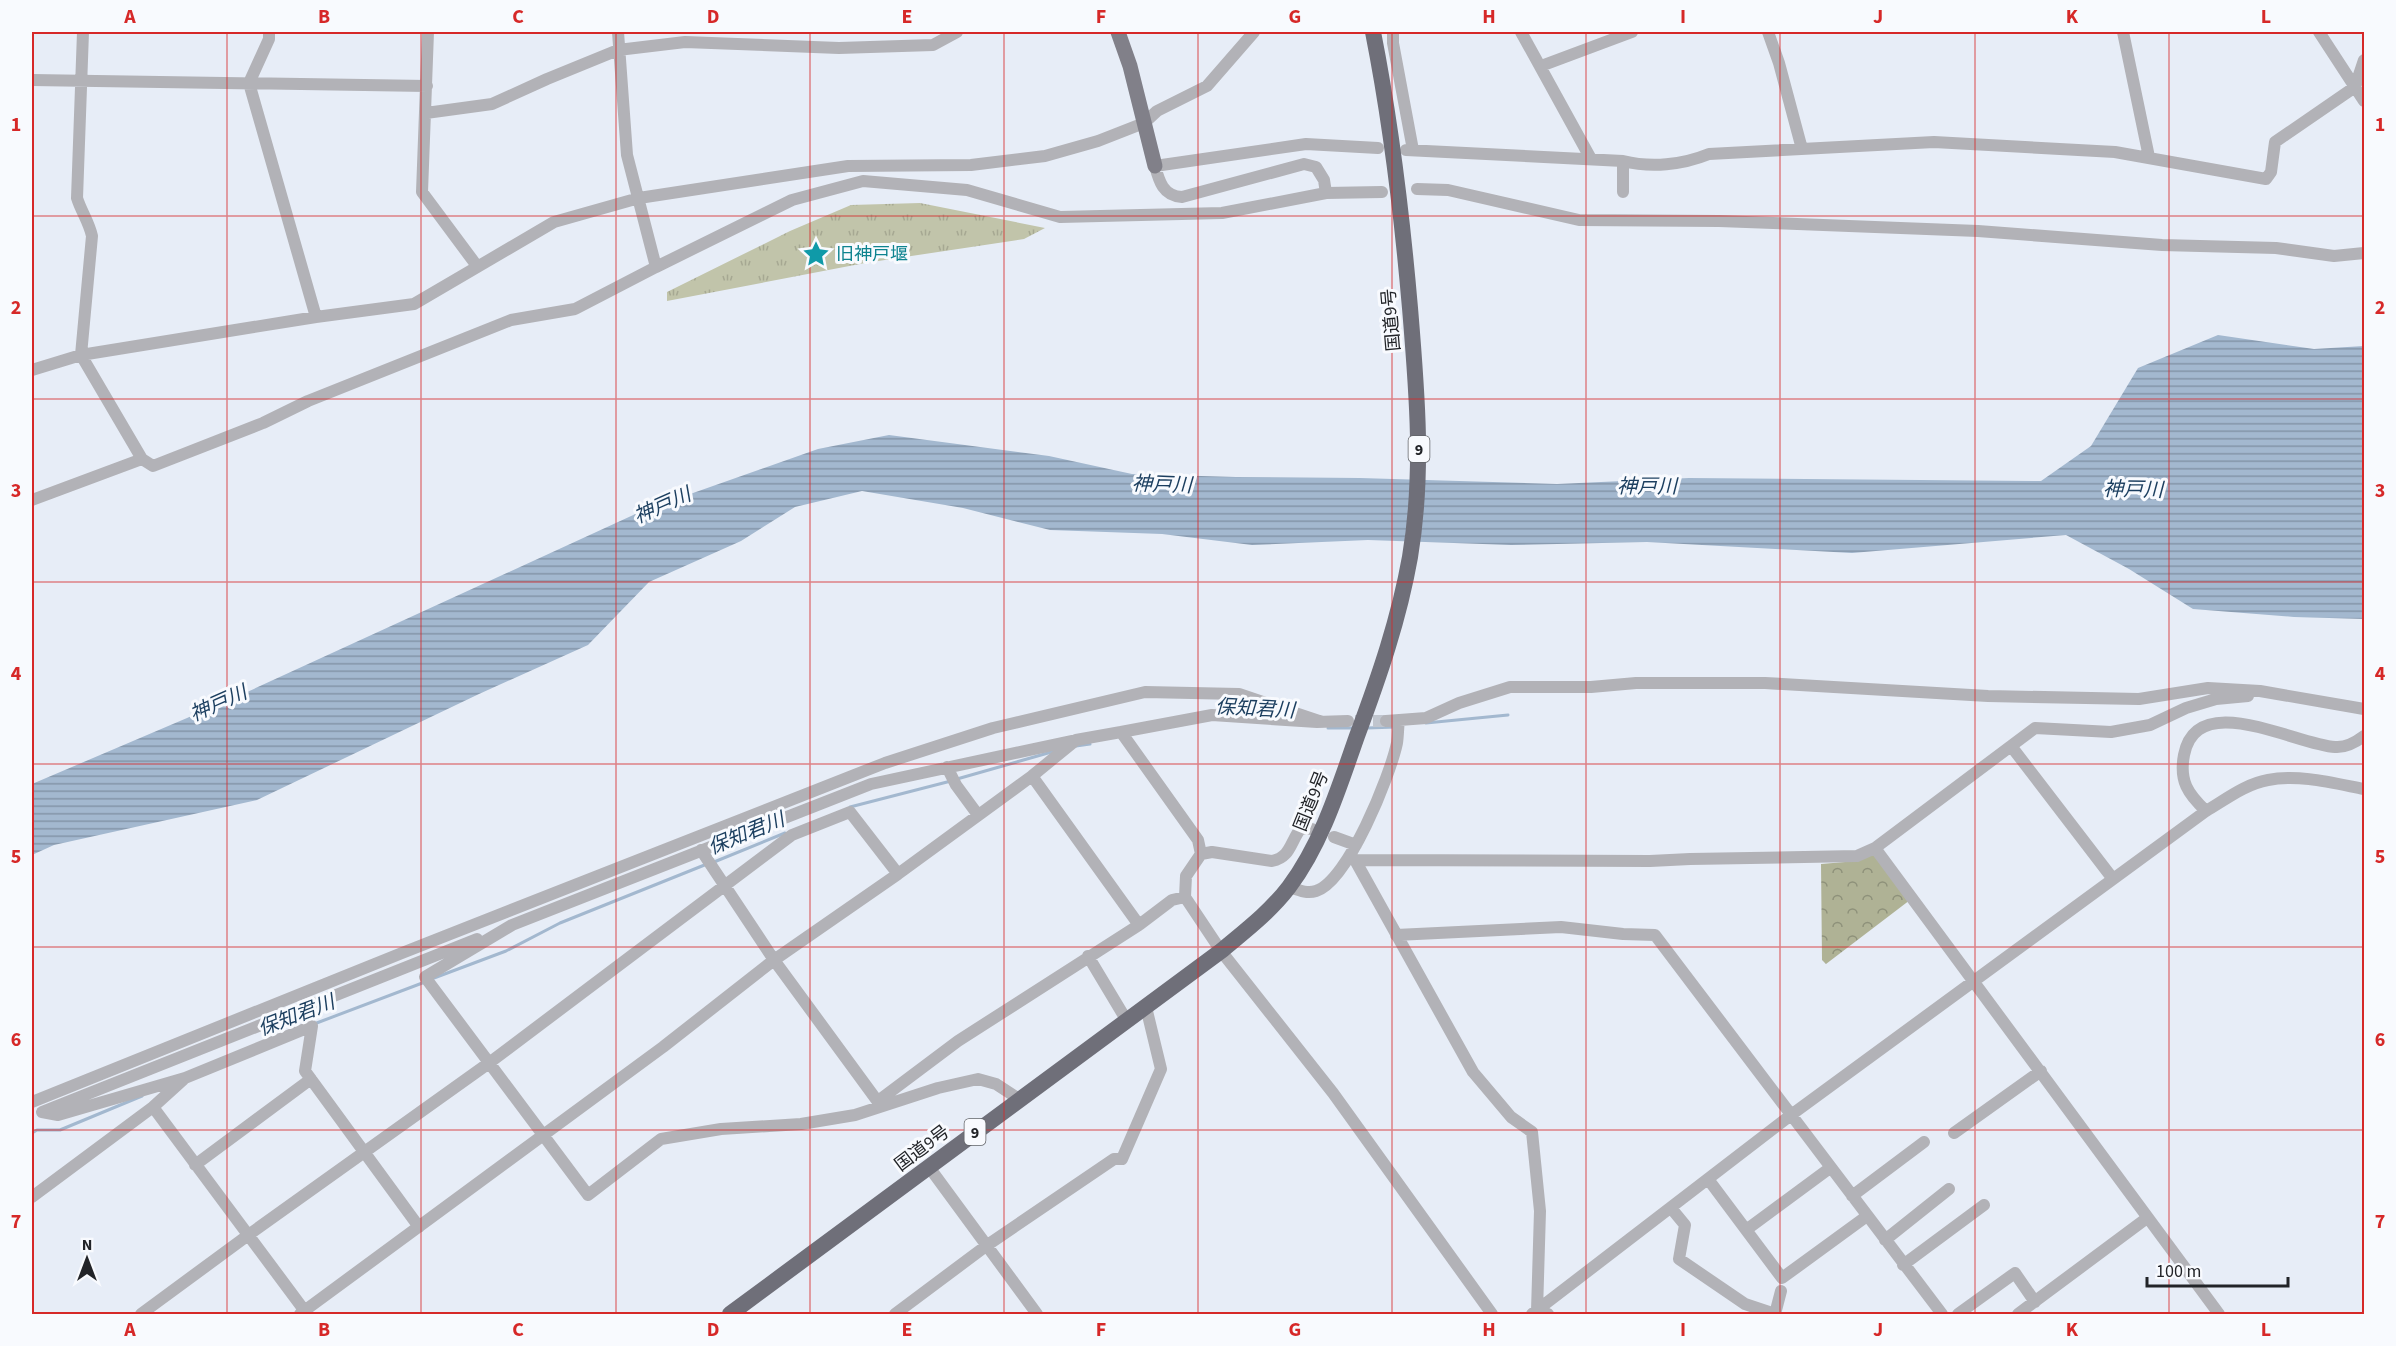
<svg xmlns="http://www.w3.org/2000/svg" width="2396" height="1346" font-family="'Source Sans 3','Noto Sans JP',sans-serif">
<defs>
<pattern id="forest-crowns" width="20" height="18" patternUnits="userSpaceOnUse" patternTransform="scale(1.5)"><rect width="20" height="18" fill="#afb295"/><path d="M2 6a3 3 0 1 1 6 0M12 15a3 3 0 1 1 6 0" fill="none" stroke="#8e917a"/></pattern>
<pattern id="park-tufts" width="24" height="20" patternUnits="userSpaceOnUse" patternTransform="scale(1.5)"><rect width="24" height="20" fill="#c1c4aa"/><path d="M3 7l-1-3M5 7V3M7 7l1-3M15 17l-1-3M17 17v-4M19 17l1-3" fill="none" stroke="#a6a892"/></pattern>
<pattern id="water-rules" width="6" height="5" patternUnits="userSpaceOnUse" patternTransform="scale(1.5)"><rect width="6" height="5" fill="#a3b8cf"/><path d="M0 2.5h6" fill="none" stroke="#8495a8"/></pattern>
</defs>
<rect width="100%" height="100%" fill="#e7edf7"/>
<path fill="url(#forest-crowns)" d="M1874,854L1910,900L1826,964L1822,960L1821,864L1857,861Z"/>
<path fill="url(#park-tufts)" d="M920,203L1045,228L1024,239L865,263L667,301V292L790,231L851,205Z"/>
<path fill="url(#water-rules)" d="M2218,335L2314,349L2364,346V619L2294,617L2193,609L2129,569L2066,535L1852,553L1647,542L1511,545L1368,540L1252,545L1162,534L1050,530L963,508L862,491L795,507L741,541L649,582L588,645L479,694L257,800L54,845L32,855V784L234,698L642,511L818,449L889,435L1049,456L1132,474L1236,477L1360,478L1557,484L1689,478L2041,481L2091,446L2138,368Z"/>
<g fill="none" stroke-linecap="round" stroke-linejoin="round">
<path stroke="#a3b8cf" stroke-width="3" d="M1426,723L1508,715
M1328,728H1354
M1367,728L1396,727
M1076,746L1090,744
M957,779L1055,751
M850,807L951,781
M714,862L785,833
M434,978L506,951L560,923L707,864
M314,1024L425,982
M32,1133L37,1130H60L142,1096"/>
<path stroke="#c0c5ce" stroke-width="12" stroke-dasharray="12 6" stroke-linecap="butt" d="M1355,721H1386"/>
<path stroke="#b2b2b7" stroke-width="12" d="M83,32L77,198C81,211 89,222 92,236L81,355L142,459L153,466L263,423L308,401L511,320L575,309L656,267L627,155L618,32
M269,32V39L249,83L316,317
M428,32L422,192L477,266
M1393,32V43L1413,150
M1521,32L1591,159
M1768,32L1779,63L1802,149
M2123,32L2149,157
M2319,32L2364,101
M1541,66L1632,32
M32,80L427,86
M426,113L492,104L547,79L618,50L685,42L839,48L933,45L957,32
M1406,150L1623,161C1651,168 1682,165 1709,154L1934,142L2115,152L2266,179L2271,172L2275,142L2355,87L2364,60
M1623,161V192
M1417,189L1448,190L1579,220L1719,221L1978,231L2162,245L2276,248L2334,256L2364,253
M1326,193L1324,180L1316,167L1304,164L1182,197C1163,196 1159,181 1155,166L1306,144L1378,148
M656,267L792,200L863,181L967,190L1060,217L1222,213L1326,193L1382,192
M32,370L81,355L316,317L414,304L554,222L639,198L848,166L971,165L1045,156L1098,141L1144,123L1157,111L1207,86L1254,32
M32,500L142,459
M1386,721L1426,718L1459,703L1510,687H1591L1636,683H1765L1988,696L2139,699L2208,688L2260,691L2364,709
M1121,732L1212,715L1317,722L1348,721
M2011,746L2113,879
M947,767L956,785L978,815
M1032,776L1139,925L1172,900L1185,897
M2206,811C2188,794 2179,781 2184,755C2197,688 2296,745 2335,747C2346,748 2356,742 2364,736
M1312,829L1301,828C1290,842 1291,857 1272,861L1212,852L1201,854L1186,876L1185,897L1221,951L1333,1093L1492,1314
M1334,837L1356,845
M1875,848L2219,1314
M701,850L774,960L881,1106
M1350,857L1355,860L1650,861L1690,859L1857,856L1875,848L2035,728L2111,732L2150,725L2186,708L2216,699L2248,696
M1355,860L1473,1072L1511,1117L1532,1132L1540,1211L1537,1311L1548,1314
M1289,887C1298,890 1307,894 1316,891C1348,881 1390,776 1397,743C1398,736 1398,728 1399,720
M1396,935L1561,927L1623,934L1655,935L1942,1314
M1088,956L1127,1021
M185,1078L58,1115L42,1112L477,939
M1019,1099L996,1084L978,1079L938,1088L855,1115L801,1124L721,1129L661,1139L588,1195L425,977L512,925L871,784L1076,740
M878,1101L958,1041L1139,925
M32,1102L402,953L885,763L993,728L1145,692L1239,694L1322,722
M153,1107L307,1314
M1954,1133L2041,1071
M195,1165L311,1079
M929,1167L1037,1314
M1708,1179L1782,1278L1867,1216
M1852,1196L1924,1142
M32,1197L153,1107L185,1078L312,1026L305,1071L419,1227
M1671,1208L1685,1225L1679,1259L1745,1304L1775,1314L1781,1291
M1746,1230L1830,1168
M1885,1240L1949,1189
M1903,1265L1984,1205
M141,1314L247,1236L489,1063L792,835L850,812L898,874
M300,1314L663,1047L774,960L898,874L1032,776L1076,740L1121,732L1198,840L1201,854
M895,1314L986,1246L1114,1159H1122L1161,1069L1146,1007
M1532,1314L1791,1115L2206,811C2225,800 2245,784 2268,780C2299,774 2333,783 2364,789
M1958,1314L2015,1273L2035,1302
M2018,1314L2147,1218"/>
<path stroke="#818089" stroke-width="15" d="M1118,32L1130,66L1155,166"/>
<path stroke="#6f6f79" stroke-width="16" d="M730,1314L1221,951C1245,931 1270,912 1289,887C1322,843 1339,787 1357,736C1379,677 1399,619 1410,557C1424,474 1417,392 1410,308C1402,215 1391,123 1373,32"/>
</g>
<path fill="none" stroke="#d62828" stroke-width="1.5" stroke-opacity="0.55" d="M227,32V1314M421,32V1314M616,32V1314M810,32V1314M1004,32V1314M1198,32V1314M1392,32V1314M1586,32V1314M1780,32V1314M1975,32V1314M2169,32V1314M32,216H2364M32,399H2364M32,582H2364M32,764H2364M32,947H2364M32,1130H2364"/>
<defs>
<symbol id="sight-bare" viewBox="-9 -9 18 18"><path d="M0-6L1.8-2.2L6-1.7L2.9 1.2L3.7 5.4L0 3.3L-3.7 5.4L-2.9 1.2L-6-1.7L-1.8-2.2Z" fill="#0f9aa8" stroke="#f8fafe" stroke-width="2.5" paint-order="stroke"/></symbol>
</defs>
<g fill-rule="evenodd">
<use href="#sight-bare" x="797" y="235" width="38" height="38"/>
</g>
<g text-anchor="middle" stroke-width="6" stroke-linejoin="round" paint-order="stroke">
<g fill="#f8fafe" stroke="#626468" stroke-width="1.5">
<rect x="1408.5" y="436" width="21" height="26" rx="4.5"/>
<rect x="964.5" y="1119" width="21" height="26" rx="4.5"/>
</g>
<g font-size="16" font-weight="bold" fill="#222428">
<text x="1419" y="455">9</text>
<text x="975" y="1138">9</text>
</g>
<g font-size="18" fill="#0d838f" stroke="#f8fafe" text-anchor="start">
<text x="836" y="260">旧神戸堰</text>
</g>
<g font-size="18" fill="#222428" stroke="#f8fafe">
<text transform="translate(1391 320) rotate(-95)" y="6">国道9号</text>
<text transform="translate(1311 801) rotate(-68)" y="6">国道9号</text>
<text transform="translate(922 1148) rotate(-37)" y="6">国道9号</text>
</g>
<g font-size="20" font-style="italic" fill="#1b3e5f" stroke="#f8fafe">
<text transform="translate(1162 484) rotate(2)" y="7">神戸川</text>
<text x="1647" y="493">神戸川</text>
<text transform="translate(2133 489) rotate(1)" y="7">神戸川</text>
<text transform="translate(662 505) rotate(-24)" y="7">神戸川</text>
<text transform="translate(218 703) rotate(-24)" y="7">神戸川</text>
<text transform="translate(1255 708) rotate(3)" y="7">保知君川</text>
<text transform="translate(746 833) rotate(-22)" y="7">保知君川</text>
<text transform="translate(296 1015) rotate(-21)" y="7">保知君川</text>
</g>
</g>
<rect width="2396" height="1346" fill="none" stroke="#f8fafe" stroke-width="66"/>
<g transform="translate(87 1259)" stroke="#f8fafe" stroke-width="4.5" paint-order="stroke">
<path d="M0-4.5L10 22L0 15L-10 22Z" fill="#222428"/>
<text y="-9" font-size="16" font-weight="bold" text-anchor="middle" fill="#222428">N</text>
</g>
<path d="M2147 1277v9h141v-9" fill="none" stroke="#222428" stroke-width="3"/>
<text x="2156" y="1277" font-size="18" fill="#222428" stroke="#f8fafe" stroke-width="4.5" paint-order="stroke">100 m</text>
<rect x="33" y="33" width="2330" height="1280" fill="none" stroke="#d62828" stroke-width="2"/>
<g font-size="20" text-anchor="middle" font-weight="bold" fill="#d62828">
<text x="130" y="23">A</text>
<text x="324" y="23">B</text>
<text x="518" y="23">C</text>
<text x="713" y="23">D</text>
<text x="907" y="23">E</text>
<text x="1101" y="23">F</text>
<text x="1295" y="23">G</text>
<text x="1489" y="23">H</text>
<text x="1683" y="23">I</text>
<text x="1878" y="23">J</text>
<text x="2072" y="23">K</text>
<text x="2266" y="23">L</text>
<text x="16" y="131">1</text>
<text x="2380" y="131">1</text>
<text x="16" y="314">2</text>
<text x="2380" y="314">2</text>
<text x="16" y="497">3</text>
<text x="2380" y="497">3</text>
<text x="16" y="680">4</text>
<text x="2380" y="680">4</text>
<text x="16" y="863">5</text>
<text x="2380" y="863">5</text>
<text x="16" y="1046">6</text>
<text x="2380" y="1046">6</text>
<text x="16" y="1228">7</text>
<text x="2380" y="1228">7</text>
<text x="130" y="1336">A</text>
<text x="324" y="1336">B</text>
<text x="518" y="1336">C</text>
<text x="713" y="1336">D</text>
<text x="907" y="1336">E</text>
<text x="1101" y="1336">F</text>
<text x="1295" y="1336">G</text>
<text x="1489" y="1336">H</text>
<text x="1683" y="1336">I</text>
<text x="1878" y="1336">J</text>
<text x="2072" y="1336">K</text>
<text x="2266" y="1336">L</text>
</g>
</svg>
